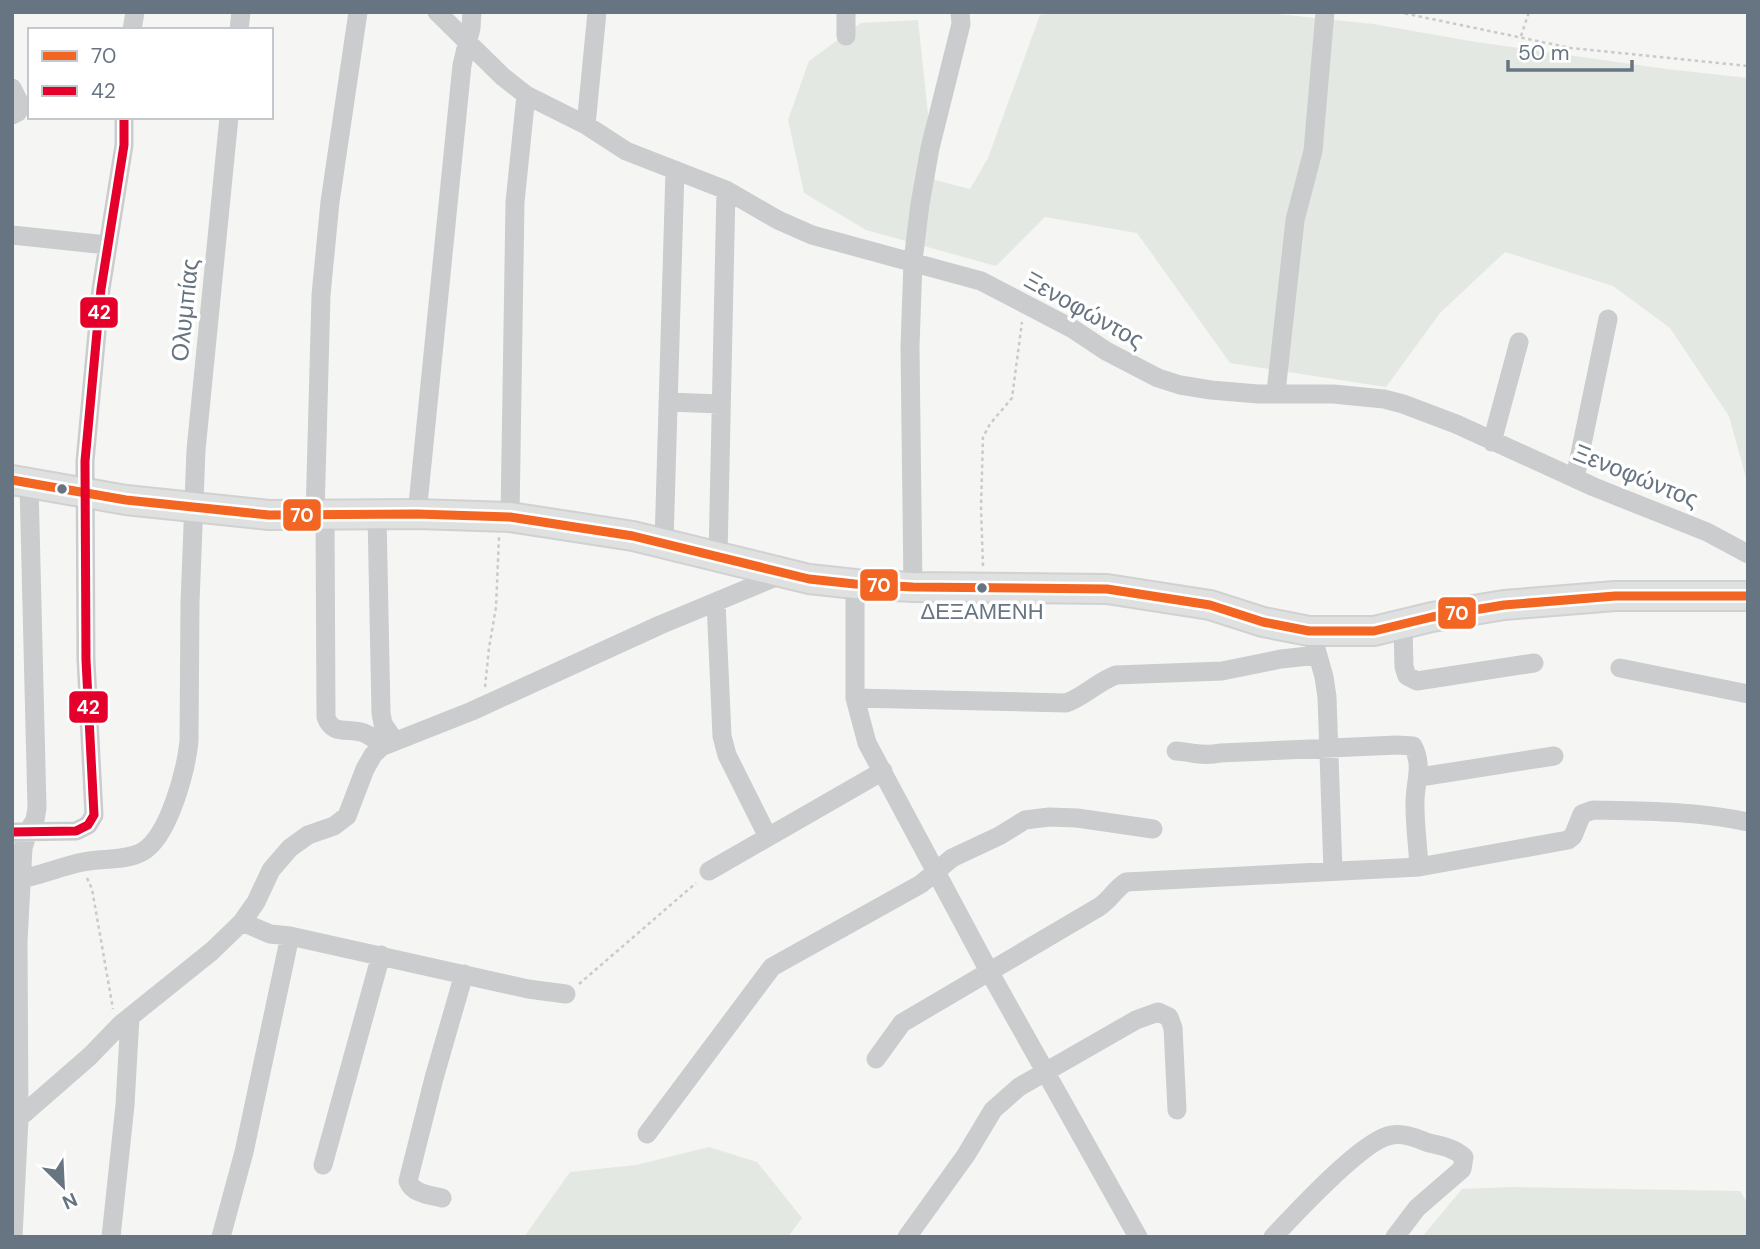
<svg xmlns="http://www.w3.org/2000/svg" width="1760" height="1249" font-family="'DM Sans',sans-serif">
<rect width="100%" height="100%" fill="#f5f5f4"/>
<path fill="#e4e8e2" d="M1062,12H1257L1373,24L1476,42L1666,69L1748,78V485L1729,416L1670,328L1613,286L1505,252L1440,313L1386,387L1230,363L1137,233L1045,217L996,266L866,230L804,193L788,120L809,61L861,23L918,20L935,180L970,189L988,158L1040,15Z
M709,1147L757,1162L802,1218L788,1237H524L570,1172L636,1165Z
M1512,1187L1740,1191L1748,1204V1237H1422L1462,1189Z"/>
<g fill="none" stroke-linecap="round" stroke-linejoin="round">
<defs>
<path id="secondary" d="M12,480L126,500L269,515L417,514L510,517L633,536L809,579L855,584L913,587L1107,589L1210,605L1263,622L1309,631H1374L1432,617L1504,605L1615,596H1748"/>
</defs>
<use href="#secondary" stroke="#d1d1d2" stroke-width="32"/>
<path stroke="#c9caca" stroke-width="2.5" stroke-dasharray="3.5 3.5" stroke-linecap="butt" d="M1398,12L1571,48L1748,66
M1521,36L1529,12
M983,566L981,507L983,437L990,424L1012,398L1022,322
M485,687L489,648L496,607L499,537
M87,878L92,889L113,1009
M579,984L696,883"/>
<path stroke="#cacccd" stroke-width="19" d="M437,12L502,76L526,95L586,125L626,151L726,190L778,220L812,235L981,281L1073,329L1106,351L1158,378L1180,385L1211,390L1258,394H1333L1384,399L1403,404L1456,424L1594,487L1707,532L1748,554
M132,30L135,12
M239,30L241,12
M846,36V12
M12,88L21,106L18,112L12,115
M586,125L597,12
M12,235L107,245
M1276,392L1295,220L1313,151L1325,12
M668,402L720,404
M1492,442L1519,342
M1575,478L1608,319
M417,514L462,65L471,28L472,12
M325,515L326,717C335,743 360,717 381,747
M377,515L381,713L383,724L394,740
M315,516L321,295L330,202L358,12
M510,517L515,202L526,95
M664,543L675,170
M718,557L726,190
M855,584V698L867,743L990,973L1138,1237
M913,587L910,347L913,261L920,204L930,148L961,24L960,12
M716,602L722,736L727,755L768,837
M1403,624L1404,667L1407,676L1417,681L1534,663
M1315,645L1324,677L1327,697L1333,871
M1620,668L1748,694
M855,698L1066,703C1084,697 1097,682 1116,675L1222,671L1281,659L1318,655
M1176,751C1192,752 1204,757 1220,753L1397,745L1413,746C1424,767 1414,784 1415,806C1415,826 1418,847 1419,867
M1420,777L1554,756
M12,832L76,831L88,825L94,815L86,660L85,461L101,289L124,145V117
M709,871L883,771
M21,879C42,875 62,866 83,862C101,858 126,861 142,852C169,837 186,770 189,741L190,603L196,450L229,117
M242,922L270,934L290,936L528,989L566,994
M876,1059L902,1023L1099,907C1110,900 1115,889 1126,882L1419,867L1568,840L1573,836L1582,814L1593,810C1645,811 1696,811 1748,822
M12,1124L90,1056L120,1025L212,951L242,922L256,902L271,870L290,848L308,835L334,826L347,816L365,769L373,755L381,747L472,711L660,625L783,574
M647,1134L772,967L921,884L952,858L999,836L1025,820L1049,817L1077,818L1153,829
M323,1165L381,955
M442,1198C430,1195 413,1194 408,1181L434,1078L464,974
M13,1237L19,1119L18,941L23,848L28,831L35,820L37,808L29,484
M111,1237L125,1105L130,1017
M221,1237L244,1152L290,936
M907,1237L966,1155L993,1110L1019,1087L1136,1020L1158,1012L1169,1017L1173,1028L1177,1110
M1273,1237C1295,1214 1364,1138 1392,1135C1405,1133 1418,1139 1429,1143C1442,1146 1454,1148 1464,1157L1462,1169L1417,1208L1395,1237"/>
<use href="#secondary" stroke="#dfe0e0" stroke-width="28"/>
<defs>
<path id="bus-1" d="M12,480L126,500L269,515L417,514L510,517L633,536L809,579L855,584L913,587L1107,589L1210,605L1263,622L1309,631H1374L1432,617L1504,605L1615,596H1748"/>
<path id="bus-2" d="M12,832L76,831L88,825L94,815L86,660L85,461L101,289L124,145V117"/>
</defs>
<use href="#bus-1" stroke="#fff" stroke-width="14"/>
<use href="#bus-2" stroke="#fff" stroke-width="14"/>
<use href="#bus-1" stroke="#f26522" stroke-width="9"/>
<use href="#bus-2" stroke="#e4002b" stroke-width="9"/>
</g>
<g fill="#677582" stroke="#fff" stroke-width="2.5">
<circle cx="62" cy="489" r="6"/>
<circle cx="982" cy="588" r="6"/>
</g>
<g text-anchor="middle" stroke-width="7" stroke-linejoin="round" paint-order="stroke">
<g font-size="22" fill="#677582" stroke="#fff">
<text x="982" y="619">ΔΕΞΑΜΕΝΗ</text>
</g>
<g font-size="24" fill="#677582" stroke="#fff">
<text transform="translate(185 310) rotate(-84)" y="8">Ολυμπίας</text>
<text transform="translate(1084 310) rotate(29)" y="8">Ξενοφώντος</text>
<text transform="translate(1636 476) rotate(22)" y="8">Ξενοφώντος</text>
</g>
</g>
<g stroke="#fff" stroke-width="2.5">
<rect x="79" y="296" width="40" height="33" rx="7" fill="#e4002b"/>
<rect x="282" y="498" width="40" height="34" rx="7" fill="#f26522"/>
<rect x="859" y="568" width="40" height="34" rx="7" fill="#f26522"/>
<rect x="1437" y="596" width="40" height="34" rx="7" fill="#f26522"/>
<rect x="68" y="690" width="41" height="34" rx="7" fill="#e4002b"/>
</g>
<g font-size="19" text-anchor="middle" font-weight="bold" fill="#fff">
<text x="99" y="319">42</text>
<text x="302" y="522">70</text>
<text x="879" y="592">70</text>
<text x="1457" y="620">70</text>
<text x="88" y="714">42</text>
</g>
<rect width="1760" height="1249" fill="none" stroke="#677582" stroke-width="28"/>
<rect x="28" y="28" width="245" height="91" fill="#ffffff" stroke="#c2c8cd" stroke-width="2"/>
<rect x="42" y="51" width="35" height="10" fill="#f26522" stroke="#c2c8cd" stroke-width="2"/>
<text x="91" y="63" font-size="21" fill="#677582">70</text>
<rect x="42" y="86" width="35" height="10" fill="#e4002b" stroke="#c2c8cd" stroke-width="2"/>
<text x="91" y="98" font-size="21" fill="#677582">42</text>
<g transform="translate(63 1186) rotate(156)" stroke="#ffffff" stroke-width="5" paint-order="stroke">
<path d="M0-5L12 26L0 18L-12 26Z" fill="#677582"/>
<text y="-10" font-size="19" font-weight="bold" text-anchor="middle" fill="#677582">N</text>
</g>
<path d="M1508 60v10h124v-10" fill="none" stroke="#677582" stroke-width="3.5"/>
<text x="1518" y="60" font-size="21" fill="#677582" stroke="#ffffff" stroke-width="5" paint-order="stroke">50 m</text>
</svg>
